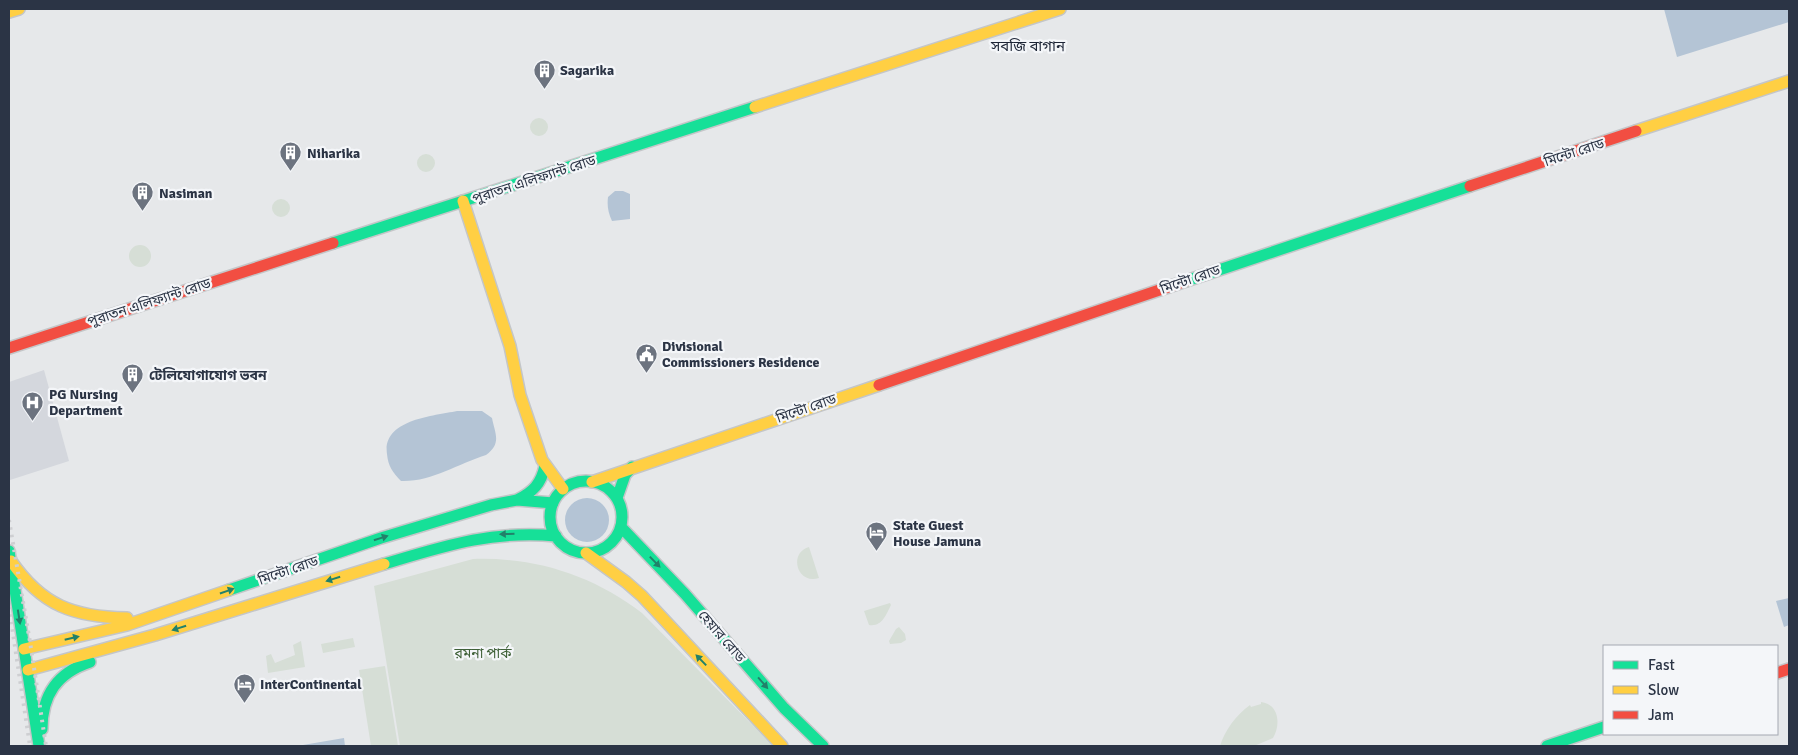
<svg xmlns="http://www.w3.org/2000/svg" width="1798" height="755" font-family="Signika,'Noto Sans Bengali',sans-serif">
<rect width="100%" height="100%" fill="#e6e8ea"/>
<path fill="#d4d7dd" d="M44,370L69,461L10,480L9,473V382Z"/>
<path fill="#d6ded6" d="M530 127a9 9 0 1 1 18 0a9 9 0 1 1-18 0Z
M417 163a9 9 0 1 1 18 0a9 9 0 1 1-18 0Z
M272 208a9 9 0 1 1 18 0a9 9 0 1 1-18 0Z
M129 256a11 11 0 1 1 22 0a11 11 0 1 1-22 0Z
M809,547L819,578C797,585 788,553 809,547Z
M473,559C536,557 592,575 642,613L773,746H400L374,586Z
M890,603L891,605C886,615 882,627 869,625L864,611Z
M899,627L905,634L906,640L901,643L890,644L889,641L896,629Z
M353,638L355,647L323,653L321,644Z
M301,641L305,667L268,673L266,656L271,654L275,663L295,655L293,645Z
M385,666L398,746H371L359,670Z
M1261,702C1279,704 1281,725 1273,738L1254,746H1220C1225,730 1236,715 1250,705L1251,707L1261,704Z"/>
<path fill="#b4c4d5" d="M1664,9H1789V22L1677,57Z
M615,191H623L630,194V219L612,221C608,212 607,206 608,197Z
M457,411H482L492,418C495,434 502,443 486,455C457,464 432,482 401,481C393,473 388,466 387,454C382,420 432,416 457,411Z
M565 520a22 22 0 1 1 44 0a22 22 0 1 1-44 0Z
M1789,598V625L1784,627L1776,601Z
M344,738L345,746H304L303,745Z"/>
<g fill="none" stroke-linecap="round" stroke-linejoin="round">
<defs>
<path id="fast" d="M333,243L755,107
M1186,281L1470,186
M550 517a36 36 0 1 1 72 0a36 36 0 1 1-72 0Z
M617,498L625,475L632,467
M517,500C533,492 541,484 545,466
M621,527L685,594L784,708L823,746
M9,551L39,746
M384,564C444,546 492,530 556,536
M229,590L381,538L491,505L517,500L553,503
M42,729C42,695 57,673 90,662
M1547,746L1604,727"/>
<path id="slow" d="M9,12L19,9
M755,107L1060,9
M1636,131L1789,81
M463,201L510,346L520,395L542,460L563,489
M592,482L879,385
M586,553L626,582L642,596L782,746
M11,561C42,606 74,617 127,618
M24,649L127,625L229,590
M28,670L155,635L384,564"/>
<path id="jam" d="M1470,186L1636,131
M9,348L333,243
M879,385L1186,281
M1777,673L1789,669"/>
</defs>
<use href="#fast" stroke="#c4c6c8" stroke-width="14"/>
<use href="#slow" stroke="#c4c6c8" stroke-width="14"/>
<use href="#jam" stroke="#c4c6c8" stroke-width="14"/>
<use href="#fast" stroke="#16e098" stroke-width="11"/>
<use href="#slow" stroke="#ffcf43" stroke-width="11"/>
<use href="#jam" stroke="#f24e42" stroke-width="11"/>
<path stroke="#cecfd2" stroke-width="4" stroke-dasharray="2.5 5" stroke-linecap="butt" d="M9,520L30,642L46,746
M9,607L30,746"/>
</g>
<defs><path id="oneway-solid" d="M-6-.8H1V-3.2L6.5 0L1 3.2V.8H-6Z" transform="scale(1.25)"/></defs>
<g fill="#22816a">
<use href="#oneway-solid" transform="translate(507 534) rotate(178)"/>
<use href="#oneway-solid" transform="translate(381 538) rotate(-18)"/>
<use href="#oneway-solid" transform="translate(655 562) rotate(46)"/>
<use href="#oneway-solid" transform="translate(333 579) rotate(163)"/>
<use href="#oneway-solid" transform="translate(227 591) rotate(-19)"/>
<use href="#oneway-solid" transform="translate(19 617) rotate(81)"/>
<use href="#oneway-solid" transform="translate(179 628) rotate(162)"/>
<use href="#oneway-solid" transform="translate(72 638) rotate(-13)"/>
<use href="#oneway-solid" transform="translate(701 660) rotate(-134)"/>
<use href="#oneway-solid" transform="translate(763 683) rotate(49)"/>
</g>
<defs>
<symbol id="building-pin" viewBox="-11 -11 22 30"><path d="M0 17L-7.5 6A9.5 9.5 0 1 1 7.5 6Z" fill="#6c737f" stroke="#f4f6f9"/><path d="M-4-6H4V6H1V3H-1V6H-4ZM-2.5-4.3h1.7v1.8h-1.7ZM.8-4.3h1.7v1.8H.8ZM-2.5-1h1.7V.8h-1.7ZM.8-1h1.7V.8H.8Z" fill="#fff"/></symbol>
<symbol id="civic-pin" viewBox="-11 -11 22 30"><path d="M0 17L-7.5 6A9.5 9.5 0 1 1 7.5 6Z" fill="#6c737f" stroke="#f4f6f9"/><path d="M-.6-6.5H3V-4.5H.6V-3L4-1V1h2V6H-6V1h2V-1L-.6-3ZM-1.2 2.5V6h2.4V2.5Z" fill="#fff"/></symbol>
<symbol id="hospital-pin" viewBox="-11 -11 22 30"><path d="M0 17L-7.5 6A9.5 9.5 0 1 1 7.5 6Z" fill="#6c737f" stroke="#f4f6f9"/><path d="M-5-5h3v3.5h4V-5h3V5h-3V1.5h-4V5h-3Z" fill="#fff"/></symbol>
<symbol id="hotel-pin" viewBox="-11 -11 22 30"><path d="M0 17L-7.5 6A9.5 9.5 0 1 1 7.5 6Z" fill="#6c737f" stroke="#f4f6f9"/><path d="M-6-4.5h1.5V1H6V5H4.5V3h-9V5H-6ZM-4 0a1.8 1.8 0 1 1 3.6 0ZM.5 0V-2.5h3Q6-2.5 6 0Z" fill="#fff"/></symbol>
</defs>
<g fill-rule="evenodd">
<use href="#building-pin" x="532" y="58" width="25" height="34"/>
<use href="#building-pin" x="278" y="140" width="25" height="34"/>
<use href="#building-pin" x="130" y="180" width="25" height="34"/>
<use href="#civic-pin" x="634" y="342" width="25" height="34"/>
<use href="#building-pin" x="120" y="362" width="25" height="34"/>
<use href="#hospital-pin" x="20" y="390" width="25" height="34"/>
<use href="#hotel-pin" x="864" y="520" width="25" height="34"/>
<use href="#hotel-pin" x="232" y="672" width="25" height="34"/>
</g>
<g text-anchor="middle" stroke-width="4.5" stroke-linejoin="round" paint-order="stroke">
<g font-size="14" font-weight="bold" fill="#2b3445" stroke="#f4f6f9" text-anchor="start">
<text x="560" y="75">Sagarika</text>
<text x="307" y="158">Niharika</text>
<text x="159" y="198">Nasiman</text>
<text x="662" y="351">Divisional<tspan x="662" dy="16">Commissioners Residence</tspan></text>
<text x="149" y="380">টেলিযোগাযোগ ভবন</text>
<text x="49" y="399">PG Nursing<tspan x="49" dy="16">Department</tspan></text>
<text x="893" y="530">State Guest<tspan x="893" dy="16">House Jamuna</tspan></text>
<text x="260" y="689">InterContinental</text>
</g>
<g font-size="14" fill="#2b3445" stroke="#f4f6f9">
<text transform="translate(1574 152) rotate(-18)" y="5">মিন্টো রোড</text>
<text transform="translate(534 179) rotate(-18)" y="5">পুরাতন এলিফ্যান্ট রোড</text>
<text transform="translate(1190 279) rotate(-19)" y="5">মিন্টো রোড</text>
<text transform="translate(149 302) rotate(-18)" y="5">পুরাতন এলিফ্যান্ট রোড</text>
<text transform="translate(806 408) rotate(-19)" y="5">মিন্টো রোড</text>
<text transform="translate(288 570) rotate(-19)" y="5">মিন্টো রোড</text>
<text transform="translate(722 636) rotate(49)" y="5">হেয়ার রোড</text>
</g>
<g font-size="14" fill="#3f6138" stroke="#f4f6f9">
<text x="483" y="658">রমনা পার্ক</text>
</g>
<g font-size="15" fill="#1d2536" stroke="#f4f6f9">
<text x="1028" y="51">সবজি বাগান</text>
</g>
</g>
<rect width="1798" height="755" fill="none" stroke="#2b3445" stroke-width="20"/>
<rect x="1603" y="645" width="175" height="90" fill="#f4f6f9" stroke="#a4a8b1"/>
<rect x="1613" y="661" width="25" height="8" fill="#16e098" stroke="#a4a8b1"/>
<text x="1648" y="670" font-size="15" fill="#2b3445">Fast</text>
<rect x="1613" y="686" width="25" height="8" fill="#ffcf43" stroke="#a4a8b1"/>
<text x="1648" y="695" font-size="15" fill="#2b3445">Slow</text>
<rect x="1613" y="711" width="25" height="8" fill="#f24e42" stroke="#a4a8b1"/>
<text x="1648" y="720" font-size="15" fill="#2b3445">Jam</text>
</svg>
